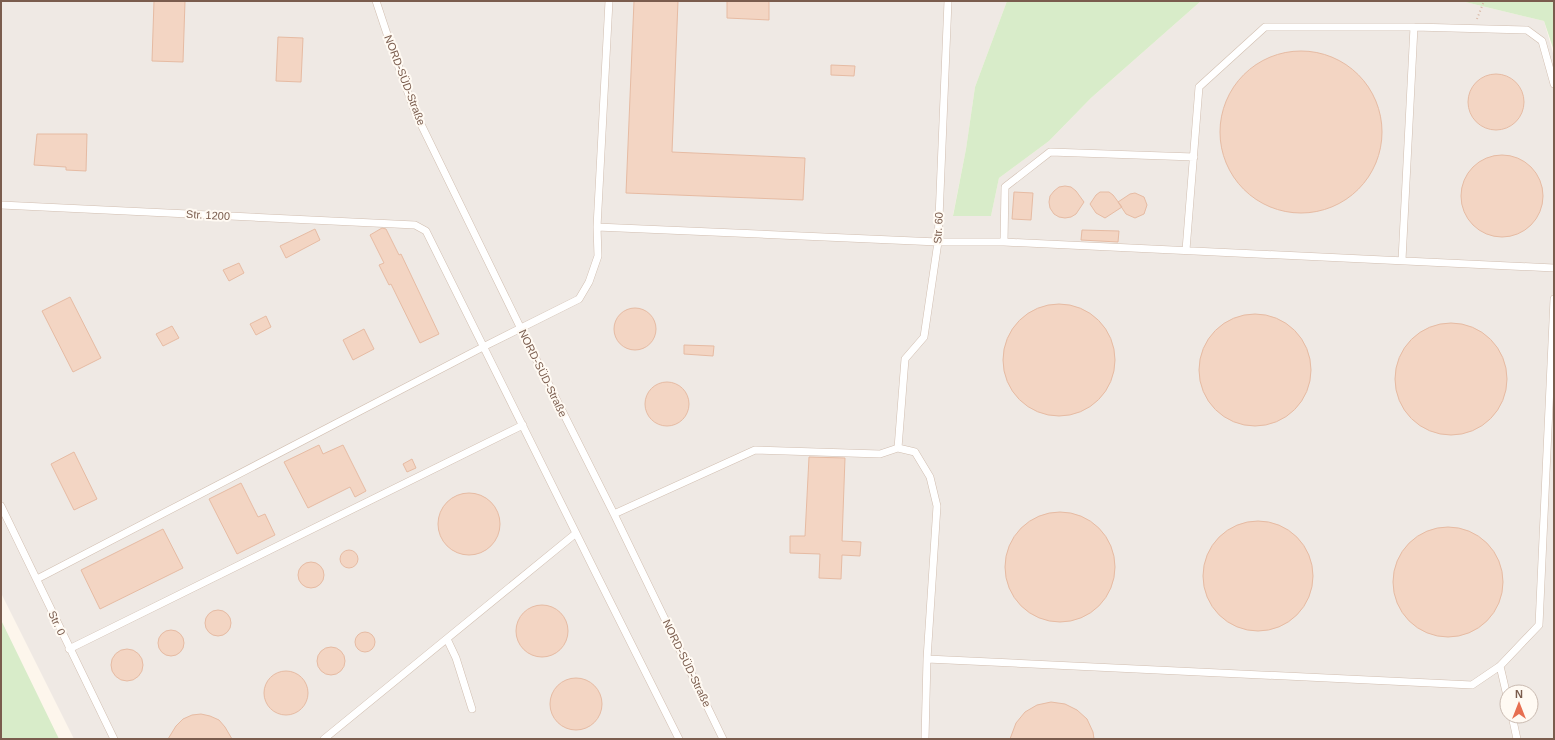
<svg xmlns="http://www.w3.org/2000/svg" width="1555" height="740" font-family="Arial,sans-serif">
<rect width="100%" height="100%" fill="#fdf6ec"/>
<path fill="#efe9e4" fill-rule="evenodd" d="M1,1H1007L975,87L966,149L953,215L991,216L999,178L1049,141L1091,98L1201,1H1461L1544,21L1554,57V739H74L1,593ZM1507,692H1531V716H1507Z"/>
<path fill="#d8ecc9" d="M1007,1H1201L1091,98L1049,141L999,178L991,216H953L966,149L975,87Z
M1461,1H1554V51L1544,21Z
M1,620L59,739H1Z"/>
<path fill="#f3d5c3" stroke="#e6bba3" d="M154,1H185L183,62L152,61Z
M634,1H678L672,152L805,158L803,200L626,193Z
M727,1H769V20L727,18Z
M278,37L303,38L301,82L276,81Z
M1220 132a81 81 0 1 1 162 0a81 81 0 1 1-162 0Z
M831,65L855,66L854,76L831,75Z
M1468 102a28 28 0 1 1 56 0a28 28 0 1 1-56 0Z
M37,134H87L86,171L66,170V167L34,165Z
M1461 196a41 41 0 1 1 82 0a41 41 0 1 1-82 0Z
M1065,186L1071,187L1076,191L1084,202L1076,214L1071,217L1065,218L1059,217L1054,214L1050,208L1049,202L1050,196L1054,191L1059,187Z
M1014,192L1033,193L1031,220L1012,219Z
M1100,192H1109L1113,195L1122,207L1105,218L1096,213L1090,204L1096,195Z
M1135,193L1144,197L1147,205L1144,214L1135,218L1126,214L1118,202L1130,194Z
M382,228L386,229L399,255L401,254L439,334L420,343L391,284L389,285L379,265L384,263L370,235Z
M315,229L320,240L286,258L280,246Z
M1082,230L1119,231L1118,242L1081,240Z
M239,263L244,273L229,281L223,270Z
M70,297L101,358L73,372L42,311Z
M1003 360a56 56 0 1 1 112 0a56 56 0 1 1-112 0Z
M614 329a21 21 0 1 1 42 0a21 21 0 1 1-42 0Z
M1199 370a56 56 0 1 1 112 0a56 56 0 1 1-112 0Z
M266,316L271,327L256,335L250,324Z
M1395 379a56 56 0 1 1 112 0a56 56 0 1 1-112 0Z
M172,326L179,338L163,346L156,334Z
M364,329L374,349L353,360L343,340Z
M684,345L714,346L713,356L684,354Z
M645 404a22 22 0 1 1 44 0a22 22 0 1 1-44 0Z
M319,445L323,454L343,445L366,491L355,497L350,487L308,508L284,462Z
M74,452L97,499L74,510L51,464Z
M809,457L845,458L842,541L861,542L860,556L842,555L841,579L819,578L820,554L790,553V536H805Z
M412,459L416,468L407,472L403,464Z
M241,483L258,517L265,514L275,535L237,554L209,499Z
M438 524a31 31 0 1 1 62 0a31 31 0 1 1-62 0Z
M1005 567a55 55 0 1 1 110 0a55 55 0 1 1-110 0Z
M1203 576a55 55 0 1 1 110 0a55 55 0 1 1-110 0Z
M1393 582a55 55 0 1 1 110 0a55 55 0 1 1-110 0Z
M163,529L183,568L100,609L81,570Z
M340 559a9 9 0 1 1 18 0a9 9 0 1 1-18 0Z
M298 575a13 13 0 1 1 26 0a13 13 0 1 1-26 0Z
M516 631a26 26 0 1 1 52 0a26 26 0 1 1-52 0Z
M205 623a13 13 0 1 1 26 0a13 13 0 1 1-26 0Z
M158 643a13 13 0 1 1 26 0a13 13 0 1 1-26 0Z
M355 642a10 10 0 1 1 20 0a10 10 0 1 1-20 0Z
M317 661a14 14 0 1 1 28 0a14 14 0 1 1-28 0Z
M111 665a16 16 0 1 1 32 0a16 16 0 1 1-32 0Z
M264 693a22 22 0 1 1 44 0a22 22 0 1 1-44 0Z
M550 704a26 26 0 1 1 52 0a26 26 0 1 1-52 0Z
M1051,702L1065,704L1077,710L1087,719L1093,732L1094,739H1010L1016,723L1025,712L1037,705Z
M201,714L210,716L219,720L225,727L232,739H168L176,726L183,719L192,715Z"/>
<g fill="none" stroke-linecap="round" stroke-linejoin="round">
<defs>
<path id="service" d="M376,1L387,34L415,112L523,333L614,514L723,739
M1,205L415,225L426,231C510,401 594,570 679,739
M597,227L938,242H1004L1554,268
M1004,242L1005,187L1050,152L1194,157
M1186,250L1199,87L1265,27H1414L1527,30L1542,41L1554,84
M1402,260L1414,27
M898,448L905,359L924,337L938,242L948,1
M1,506L114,739
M614,514L755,450L880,454L898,448L915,452L930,477L937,506L927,659L925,739
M37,579L483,347L579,299L589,282L598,256L597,227L609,1
M447,639L456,658L472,709
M69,649L523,425
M927,659L1472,685L1500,666L1539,625L1554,299
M1500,666L1507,696
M1512,716L1517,739
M324,739L575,534"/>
</defs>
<use href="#service" stroke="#d1beb0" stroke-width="8"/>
<path stroke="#d9b8a5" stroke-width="2" stroke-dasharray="1 3" stroke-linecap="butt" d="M1477,19L1484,1"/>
<use href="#service" stroke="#fff" stroke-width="7"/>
</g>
<g text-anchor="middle" stroke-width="4" stroke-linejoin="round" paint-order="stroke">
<g font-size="11" fill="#7a5c4d" stroke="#fffaf3">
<text transform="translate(405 80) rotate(69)" y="4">NORD-SÜD-Straße</text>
<text transform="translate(208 215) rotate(3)" y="4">Str. 1200</text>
<text transform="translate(938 228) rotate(-87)" y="4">Str. 60</text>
<text transform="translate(543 373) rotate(64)" y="4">NORD-SÜD-Straße</text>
<text transform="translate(57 623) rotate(65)" y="4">Str. 0</text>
<text transform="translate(687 663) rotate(64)" y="4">NORD-SÜD-Straße</text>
</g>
</g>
<rect width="1555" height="740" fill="none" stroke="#7a5c4d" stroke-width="4"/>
<g transform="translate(1519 704)"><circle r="19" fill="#fffaf3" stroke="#cabbb1"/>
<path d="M0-3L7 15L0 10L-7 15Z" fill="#e76f51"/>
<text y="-6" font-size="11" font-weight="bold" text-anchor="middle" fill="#7a5c4d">N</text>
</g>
</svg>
